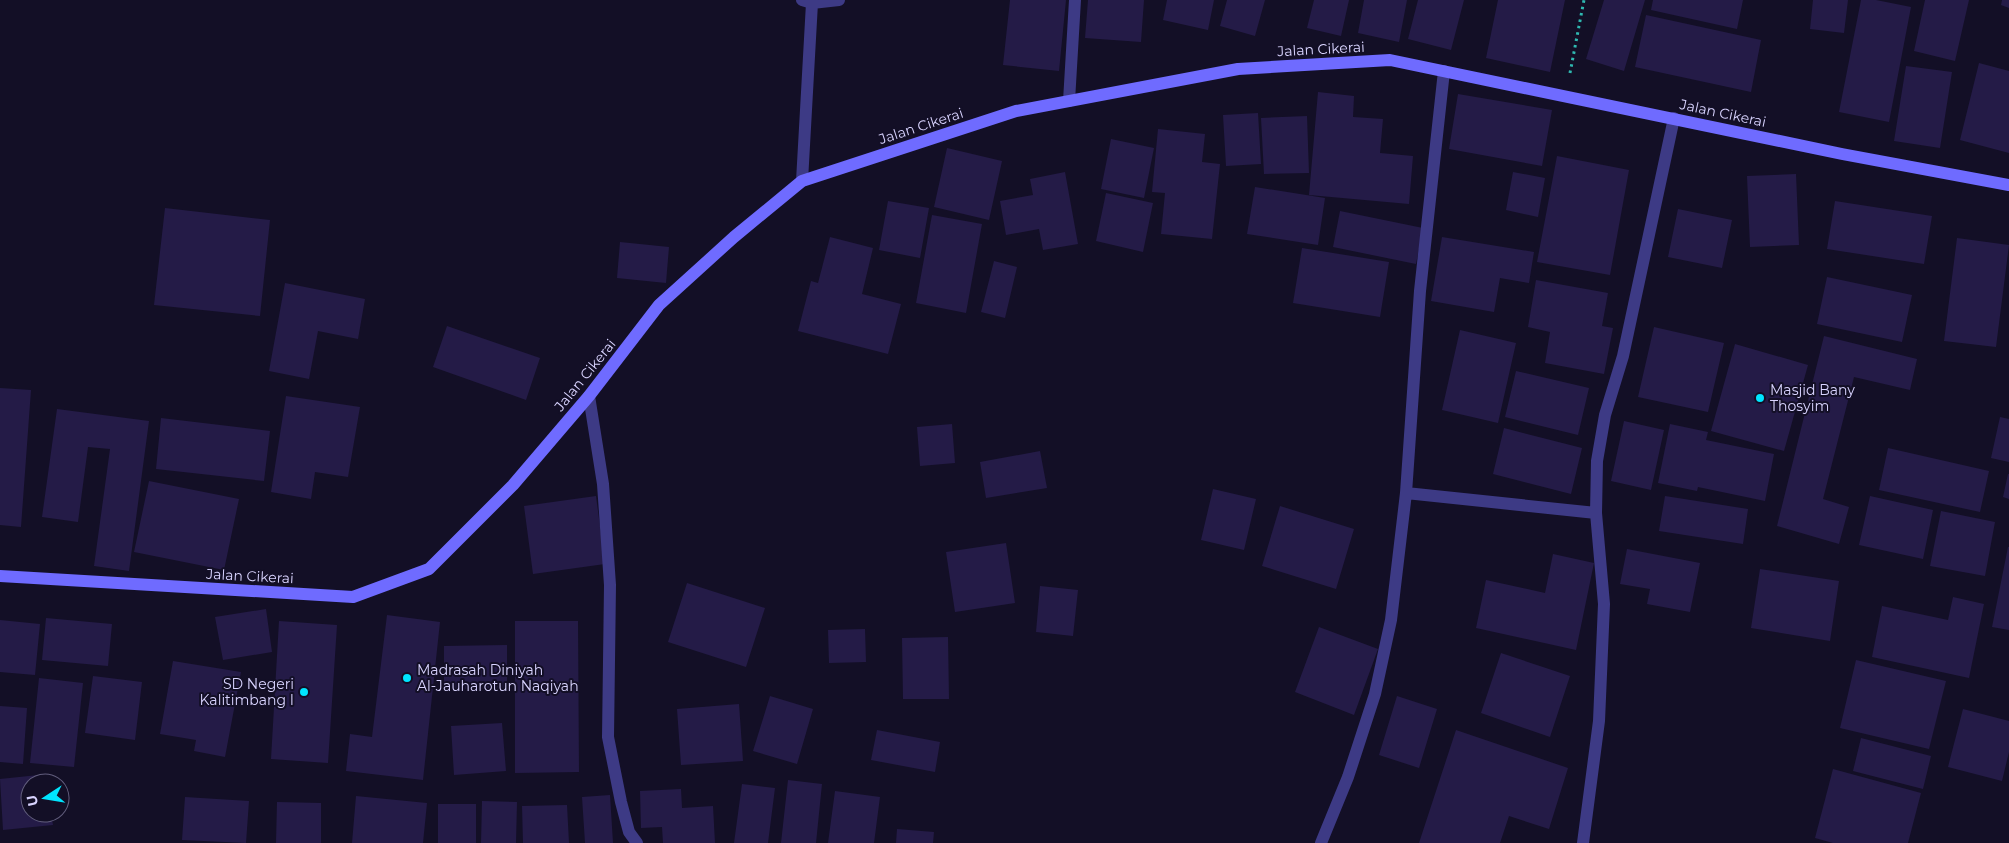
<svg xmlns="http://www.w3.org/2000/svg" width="2009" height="843" font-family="Montserrat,sans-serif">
<rect width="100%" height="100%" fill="#130f26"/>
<path fill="#241b47" d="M1010,0H1066L1059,71L1003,65Z
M1088,0H1144L1141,42L1085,38Z
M1167,0H1214L1208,30L1163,20Z
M1227,0H1265L1255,36L1220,26Z
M1314,0H1349L1341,36L1307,28Z
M1364,0H1407L1399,42L1358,33Z
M1418,0H1464L1451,50L1408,39Z
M1498,0H1565L1550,72L1486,58Z
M1604,0H1645L1624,71L1586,59Z
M1653,0H1743L1737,29L1651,10Z
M1813,0H1848L1844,33L1810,29Z
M1861,0H1876L1911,7L1889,122L1839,112Z
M1925,0H1969L1955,61L1914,51Z
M2002,0H2009V8L2001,5Z
M1646,15L1761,40L1751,92L1635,67Z
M1979,63L2009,71V153L1960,140Z
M1906,66L1952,72L1940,148L1894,141Z
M1318,92L1354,96L1353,117L1383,119L1380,153L1413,156L1409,204L1309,195Z
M1458,94L1552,110L1542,166L1449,149Z
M1258,113L1261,164L1226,166L1223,115Z
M1307,116L1309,173L1264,174L1261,118Z
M1158,129L1205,134L1202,162L1220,164L1212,239L1161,234L1165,193L1152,192Z
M1111,139L1154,148L1144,198L1101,189Z
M947,148L1002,161L989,220L934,207Z
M1557,156L1629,170L1610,275L1537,262Z
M1065,172L1078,244L1043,250L1039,229L1006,235L1000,201L1033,195L1030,179Z
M1513,172L1545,178L1538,217L1506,210Z
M1796,174L1799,245L1750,247L1747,176Z
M1255,187L1325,198L1318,245L1247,234Z
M1106,193L1153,203L1143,252L1096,241Z
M888,201L929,208L920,258L879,250Z
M1835,201L1932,216L1924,264L1827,249Z
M165,208L270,220L260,316L154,305Z
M1678,209L1732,220L1722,268L1668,257Z
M1340,211L1423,228L1416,264L1333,247Z
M932,215L982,224L966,313L916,303Z
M830,237L873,248L862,294L901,304L888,354L798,331L811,281L818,283Z
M1442,237L1534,252L1529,283L1500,278L1494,312L1431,301Z
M1957,238L2009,245L1996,347L1944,341Z
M620,242L669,247L666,283L617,278Z
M1302,248L1389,262L1380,317L1293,303Z
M994,261L1017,267L1005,318L981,312Z
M1827,277L1912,295L1902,342L1817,324Z
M1536,280L1608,293L1602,326L1613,328L1604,374L1545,363L1550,332L1528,327Z
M285,283L365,299L358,339L318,331L309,379L269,371Z
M447,326L540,358L526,400L433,367Z
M1654,327L1724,343L1708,412L1638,397Z
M1460,330L1516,343L1498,423L1442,410Z
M1824,336L1917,359L1910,390L1854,377L1823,499L1849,507L1839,544L1777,526Z
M1735,344L1808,365L1784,451L1711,431Z
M1516,371L1589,388L1578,435L1505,417Z
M0,388L31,390L21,527L0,525Z
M286,396L360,407L348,477L315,472L311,499L271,492Z
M57,409L149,421L129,571L94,566L110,449L88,447L78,522L42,517Z
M2000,417L2009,419V462L1991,458Z
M161,418L270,431L264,481L156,469Z
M1624,421L1664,430L1651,490L1611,481Z
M952,424L955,463L920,466L917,427Z
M1670,424L1708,432L1706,440L1774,454L1765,501L1698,487L1697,491L1658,483Z
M1504,428L1582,448L1571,494L1493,474Z
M1888,448L1989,471L1980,512L1879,490Z
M1040,451L1047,488L986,498L980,462Z
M2008,474H2009V499L2003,497Z
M149,481L239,499L224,570L134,552Z
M1213,489L1256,499L1244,550L1201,540Z
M596,496L605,564L533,574L524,506Z
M1665,496L1748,509L1743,544L1659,531Z
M1870,496L1933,510L1923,559L1859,545Z
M1280,506L1354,529L1336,589L1262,566Z
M1941,511L1995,522L1985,576L1930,566Z
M1006,543L1015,603L955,612L946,552Z
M2008,547H2009V630L1992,627Z
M1627,549L1700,563L1690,612L1647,604L1650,589L1620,584Z
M1553,554L1594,563L1576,650L1476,628L1486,580L1545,593Z
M1760,569L1839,581L1830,641L1751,628Z
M687,583L765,608L746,667L668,642Z
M1040,586L1078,590L1073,636L1036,632Z
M1953,597L1984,604L1969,678L1872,657L1882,606L1948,620Z
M266,609L272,652L223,660L215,617Z
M387,615L440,622L423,780L346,771L350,734L372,737Z
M46,618L112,624L108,666L42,660Z
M0,620L40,624L35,675L0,672Z
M279,621L337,625L328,763L271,759Z
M515,621H578L579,772L515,773Z
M1319,627L1378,649L1354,715L1295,692Z
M865,629L866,662L829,663L828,630Z
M948,637L949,699H903L902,638Z
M507,645V689H444V646Z
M1501,653L1570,676L1550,737L1481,713Z
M1856,660L1946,681L1929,749L1840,728Z
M173,661L241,672L225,757L194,751L196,740L160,734Z
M93,676L142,682L135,740L85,733Z
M39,678L83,683L74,767L30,763Z
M770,696L813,709L797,764L753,751Z
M1397,696L1437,709L1419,768L1379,755Z
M739,704L743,761L681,765L677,709Z
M0,706L27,708L23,764L0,762Z
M1963,709L2009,721V752L2002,781L1948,767Z
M502,723L506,771L454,775L451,726Z
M877,730L940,742L935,772L871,760Z
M1456,730L1568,768L1549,829L1509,816L1500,843H1419Z
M1861,738L1931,756L1923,789L1853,771Z
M1833,769L1921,793L1908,843H1833L1815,838Z
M48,774V783H30V813H51L53,825L3,830L0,779Z
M788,780L822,784L816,843H781Z
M742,784L775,788L768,843H734Z
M681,789L682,808L713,806L715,843H663L662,827L641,828L640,791Z
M835,791L880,797L874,843H828Z
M610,795L613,843H585L582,797Z
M356,796L427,803L423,843H352Z
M185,797L249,801L246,843L182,840Z
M482,801L517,802L516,843H481Z
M277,802L321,803V843H276Z
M438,804H476V843H438Z
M567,805L569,843H523L522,806Z
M897,829L934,832L933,843H896Z"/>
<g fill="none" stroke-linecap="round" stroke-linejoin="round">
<path stroke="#2fb8b0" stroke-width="3" stroke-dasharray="2.5 4" stroke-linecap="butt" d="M1570,73L1584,0"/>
<path stroke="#3d3a85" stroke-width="12" d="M802,0L812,3L839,0
M802,181L812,3"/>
<path stroke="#3d3a85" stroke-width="12" d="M1069,101L1075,0
M589,396L603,484L610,585L608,737L621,802L629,832L637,843
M1406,493L1596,513
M1321,843L1348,777L1375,694L1391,620L1406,493L1420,291L1444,71
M1583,843L1599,721L1604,604L1596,513L1597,461L1605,415L1623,356L1674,118"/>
<path stroke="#6f6bff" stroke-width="12" d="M0,576L353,597L429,569L513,485L589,396L659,305L734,237L802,181L1016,111L1238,69L1390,60L1842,154L2009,185"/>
</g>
<g fill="#00e5ff" stroke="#130f26" stroke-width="2">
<circle cx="1760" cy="398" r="5"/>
<circle cx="407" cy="678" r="5"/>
<circle cx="304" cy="692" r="5"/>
</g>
<g text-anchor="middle" stroke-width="4" stroke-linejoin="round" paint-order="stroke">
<g font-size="14" fill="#d9d4ff" stroke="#130f26">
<text transform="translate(1321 49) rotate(-3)" y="5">Jalan Cikerai</text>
<text transform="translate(1723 113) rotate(12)" y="5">Jalan Cikerai</text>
<text transform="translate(921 126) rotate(-18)" y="5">Jalan Cikerai</text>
<text transform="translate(585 375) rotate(-51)" y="5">Jalan Cikerai</text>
<text transform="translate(250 576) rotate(3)" y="5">Jalan Cikerai</text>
</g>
<g font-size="14" fill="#d9d4ff" stroke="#130f26" text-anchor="start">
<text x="1770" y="395">Masjid Bany<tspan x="1770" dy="16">Thosyim</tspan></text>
<text x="417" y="675">Madrasah Diniyah<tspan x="417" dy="16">Al-Jauharotun Naqiyah</tspan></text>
<text x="294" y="689" text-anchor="end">SD Negeri<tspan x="294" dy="16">Kalitimbang I</tspan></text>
</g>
</g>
<g transform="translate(45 798) rotate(258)"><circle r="24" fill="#130f26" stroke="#625e7d"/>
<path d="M0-4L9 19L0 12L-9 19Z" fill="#00e5ff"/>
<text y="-8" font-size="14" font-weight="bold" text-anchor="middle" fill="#d9d4ff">U</text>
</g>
</svg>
